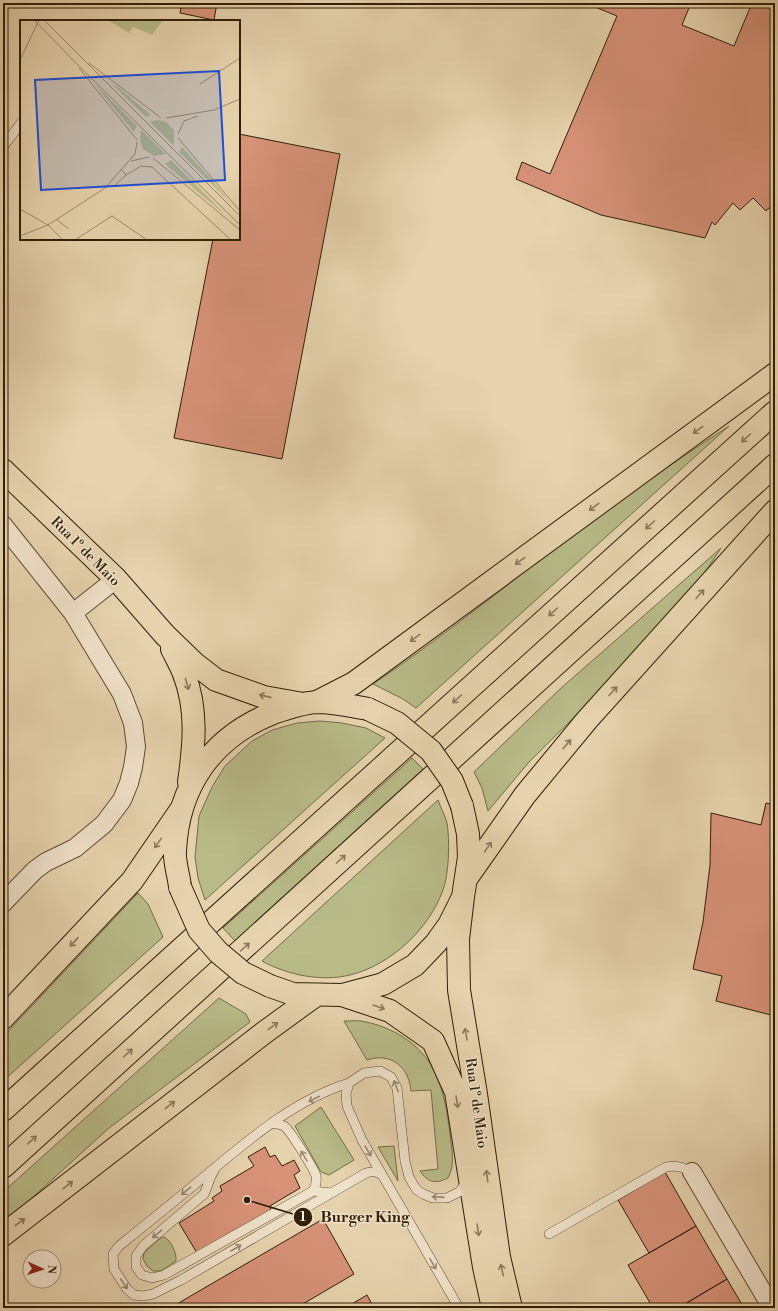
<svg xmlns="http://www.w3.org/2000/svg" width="778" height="1311" font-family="'Libre Bodoni',serif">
<rect width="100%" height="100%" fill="#e6d3ae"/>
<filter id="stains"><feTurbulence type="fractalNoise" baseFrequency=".005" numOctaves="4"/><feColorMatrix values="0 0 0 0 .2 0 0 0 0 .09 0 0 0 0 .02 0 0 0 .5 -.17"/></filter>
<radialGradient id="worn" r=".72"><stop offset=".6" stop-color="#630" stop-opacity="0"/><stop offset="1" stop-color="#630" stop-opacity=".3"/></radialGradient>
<path fill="#b8bb88" stroke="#746d46" d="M729,426L416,708L403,699L373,684C449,633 520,574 594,519C638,487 683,456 729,426Z
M721,548L690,595L635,657L529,762L488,811L482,788L474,772L560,689Z
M320,721L342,723L366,728L385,738L205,900L198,878L195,857L199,816L212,787L225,766L252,741L272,730L297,723Z
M412,758L423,769L235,941L223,928Z
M438,800C441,808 445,816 447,823C450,840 449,874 443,890C429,929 391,965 350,975C322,982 287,975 262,961Z
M138,893L148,904L163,937L3,1081V1037Z
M219,998L246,1014L250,1022L109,1128L22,1207L3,1222V1192Z
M344,1021C351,1021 359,1020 366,1022C391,1027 417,1042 431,1065C443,1085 447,1110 450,1133C451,1148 456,1163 448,1178C436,1184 428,1183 420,1171L438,1169L431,1090L411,1091C409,1067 391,1052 367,1060Z
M321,1107L354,1160L329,1175L321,1172L295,1126Z
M394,1146L398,1181L378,1147Z
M164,1237C171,1240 177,1254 176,1261L161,1271H153L147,1266L143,1259L144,1253L159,1239Z"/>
<path fill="#d79278" stroke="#311f05" d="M182,3H217L214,20L180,13Z
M589,3H691L682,25L734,46L752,3H775V203L766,211L753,198L740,210L733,203L715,225L712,222L705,238L601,215L516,179L522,162L550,174L617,16L588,4Z
M239,134L340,154L282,459L174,438L213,239H239Z
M766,803L775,805V1016L716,1001L722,976L693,969L703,922L710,865L711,813L761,825Z
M265,1147L270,1157L275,1155L282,1166L294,1160L300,1171L294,1175L300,1188L270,1206L271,1211L197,1253L179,1223L214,1201L212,1198L222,1191L220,1186L254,1166L248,1157Z
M665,1172L696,1226L649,1253L618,1200Z
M323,1219L354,1274L296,1308H170Z
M696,1226L727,1279L678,1308H653L628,1265Z
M727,1279L744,1308H681L680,1307Z
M367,1295L374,1308H345Z"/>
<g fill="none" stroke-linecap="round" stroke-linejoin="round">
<defs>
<path id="service" d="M3,147L21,123
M349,1083C297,1099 253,1136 211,1171C181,1196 150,1221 119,1246L113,1254L114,1269L127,1289L134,1295L143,1296L153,1294L181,1280L366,1173C372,1171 376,1171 382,1175
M272,1123C276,1124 280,1124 284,1126C290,1130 314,1169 316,1176C317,1182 316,1186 313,1191
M214,1171C209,1178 208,1186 204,1194L143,1246L136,1256V1267L142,1275L152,1278L164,1275L313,1191L331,1193
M549,1234L666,1167C677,1165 682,1167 692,1172
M459,1308L362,1140L347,1106L346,1094L349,1083L364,1073L380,1071L391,1077L397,1088L405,1161L409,1177L416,1189L423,1194L433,1198H447L459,1192L467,1182"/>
<path id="minor" d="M3,525L73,613
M3,903L35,870L46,862L75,848L104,824L122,800L129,783L133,767L136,747L133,723L122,694L73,613L116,579
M692,1172L772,1308"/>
<path id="primary" d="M3,470L116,579L165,635L194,663L216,680L264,697L303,704
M172,649C176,657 181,666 184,674C198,710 194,746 189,782
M180,887C179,876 174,862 175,851C178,786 212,737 273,713C287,708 301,703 317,702C334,702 351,706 368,709
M463,897L458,939L459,990L476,1094L499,1257L511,1308
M270,986L293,994L342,995L383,984L415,965L436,943L449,925L463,897L469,857L468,834L462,806
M342,995L390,1011L433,1041L456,1092L484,1267L493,1308"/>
<path id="motorway" d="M317,702L354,683L775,374
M466,879L525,795L587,720L775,511
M3,1018L132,881L180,811
M3,1110L775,412
M3,1167L775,465
M3,1235L265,1032L316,995"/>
</defs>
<use href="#service" stroke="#5e4c2f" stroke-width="10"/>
<use href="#minor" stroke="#5e4c2f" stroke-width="20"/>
<use href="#primary" stroke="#311f05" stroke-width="24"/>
<use href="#motorway" stroke="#311f05" stroke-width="24"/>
<use href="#service" stroke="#efe2ca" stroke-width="9"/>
<use href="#minor" stroke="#efe2ca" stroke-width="18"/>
<use href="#primary" stroke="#e6d3ae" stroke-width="22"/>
<use href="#motorway" stroke="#e6d3ae" stroke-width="22"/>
<defs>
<path id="primary-bridge" d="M368,709L397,723L431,751L452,781L462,806
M180,887L199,930L218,952L243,973L270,986"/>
</defs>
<use href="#primary-bridge" stroke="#311f05" stroke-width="24" stroke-linecap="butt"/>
<use href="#primary-bridge" stroke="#e6d3ae" stroke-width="22"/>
</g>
<defs><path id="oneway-shaft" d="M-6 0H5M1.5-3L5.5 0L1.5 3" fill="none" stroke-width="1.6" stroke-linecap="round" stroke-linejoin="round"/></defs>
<g stroke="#8c795a">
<use href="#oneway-shaft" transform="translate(698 430) rotate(144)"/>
<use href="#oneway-shaft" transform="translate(746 438) rotate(138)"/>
<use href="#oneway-shaft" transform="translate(594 507) rotate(143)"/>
<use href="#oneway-shaft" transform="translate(650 525) rotate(138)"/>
<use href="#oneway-shaft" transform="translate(520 561) rotate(144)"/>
<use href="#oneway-shaft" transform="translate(700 594) rotate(-48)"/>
<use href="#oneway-shaft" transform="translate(553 612) rotate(138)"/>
<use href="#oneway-shaft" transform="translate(415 638) rotate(144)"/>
<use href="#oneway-shaft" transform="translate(187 684) rotate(74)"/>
<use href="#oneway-shaft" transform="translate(613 691) rotate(-48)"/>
<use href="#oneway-shaft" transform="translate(265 696) rotate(-167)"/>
<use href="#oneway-shaft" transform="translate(457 699) rotate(138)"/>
<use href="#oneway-shaft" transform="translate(567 744) rotate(-50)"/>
<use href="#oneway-shaft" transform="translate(158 843) rotate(125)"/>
<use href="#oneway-shaft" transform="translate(488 847) rotate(-55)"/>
<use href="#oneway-shaft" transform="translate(341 859) rotate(-42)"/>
<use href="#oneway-shaft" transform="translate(74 942) rotate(133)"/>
<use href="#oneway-shaft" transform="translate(245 947) rotate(-42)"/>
<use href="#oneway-shaft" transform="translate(379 1007) rotate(18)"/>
<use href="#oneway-shaft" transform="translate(273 1026) rotate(-36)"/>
<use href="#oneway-shaft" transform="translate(466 1034) rotate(-100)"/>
<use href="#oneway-shaft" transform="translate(128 1053) rotate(-42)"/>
<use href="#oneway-shaft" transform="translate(457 1102) rotate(81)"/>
<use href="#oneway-shaft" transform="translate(170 1105) rotate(-38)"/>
<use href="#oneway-shaft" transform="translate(32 1140) rotate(-42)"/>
<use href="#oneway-shaft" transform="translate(487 1176) rotate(-98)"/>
<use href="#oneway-shaft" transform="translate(68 1185) rotate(-38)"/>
<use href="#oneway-shaft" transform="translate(20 1222) rotate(-37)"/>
<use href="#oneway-shaft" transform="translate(478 1230) rotate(81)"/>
<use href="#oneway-shaft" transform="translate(502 1270) rotate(-103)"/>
</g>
<g stroke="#9a8a71">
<use href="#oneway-shaft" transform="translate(396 1086) rotate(-111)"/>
<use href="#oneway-shaft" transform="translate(314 1099) rotate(153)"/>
<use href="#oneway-shaft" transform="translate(368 1151) rotate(60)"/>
<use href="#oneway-shaft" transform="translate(304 1156) rotate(-121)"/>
<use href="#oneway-shaft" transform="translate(186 1191) rotate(140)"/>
<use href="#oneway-shaft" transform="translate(438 1197) rotate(-176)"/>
<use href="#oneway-shaft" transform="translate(157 1234) rotate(139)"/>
<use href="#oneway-shaft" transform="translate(236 1248) rotate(-30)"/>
<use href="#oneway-shaft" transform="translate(433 1264) rotate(60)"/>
<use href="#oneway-shaft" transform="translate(124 1284) rotate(56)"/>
</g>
<g text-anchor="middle" stroke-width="3" stroke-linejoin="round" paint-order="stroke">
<g font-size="14" fill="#311f05" stroke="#efe2ca">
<text transform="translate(86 551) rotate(45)" y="5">Rua 1º de Maio</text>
<text transform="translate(477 1103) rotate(82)" y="5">Rua 1º de Maio</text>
</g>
</g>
<g transform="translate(20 20)">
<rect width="220" height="220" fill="#e6d3ae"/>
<path d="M88,0H143L132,15L113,7L109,13ZM75,64L117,106L114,112L89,82ZM92,64L99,68L131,95L126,97ZM137,100L146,102L154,110V126L130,102ZM121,110L146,134L134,136L123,129L120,119ZM162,127L190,158L210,182L159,132ZM151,140L198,187L204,194L145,144Z" fill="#b8bb88"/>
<path fill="none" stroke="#9e8b6a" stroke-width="1" d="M14,0L53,40M24,0L220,196M52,39L220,205M0,40L19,0M69,43L141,98M59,48L117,120M180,64L220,38M146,98L194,90L220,79M158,114L164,101L178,96M158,118L220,191M133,138L220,210M111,141L129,137M101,149L106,155L121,146L132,147L211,220M93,167L106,155M0,189L28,205L43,220M37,200L49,209M0,216L28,205L85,168L115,134L117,122M55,220L92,196L127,220"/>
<path fill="#1d4ed8" fill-opacity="0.15" stroke="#1d4ed8" stroke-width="2" d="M199,51L205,160L21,170L15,60Z"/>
<rect width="220" height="220" fill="none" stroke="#311f05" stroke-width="2"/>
</g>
<path fill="none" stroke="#311f05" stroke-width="1.5" d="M247 1200L303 1217"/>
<g fill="#311f05" stroke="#efe2ca" stroke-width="1.5">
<circle cx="247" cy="1200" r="4"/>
<circle cx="303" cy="1217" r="10"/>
</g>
<g font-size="12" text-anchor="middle" font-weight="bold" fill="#fff">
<text x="303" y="1221">1</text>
</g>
<g font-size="15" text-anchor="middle" font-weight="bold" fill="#311f05" stroke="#efe2ca" stroke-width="3" stroke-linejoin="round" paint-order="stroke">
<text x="365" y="1222">Burger King</text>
</g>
<rect width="778" height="1311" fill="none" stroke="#e6d3ae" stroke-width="16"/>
<rect x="4" y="4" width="770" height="1303" fill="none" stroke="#311f05" stroke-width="2"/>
<rect x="8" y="8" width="762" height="1295" fill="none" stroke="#311f05"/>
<g transform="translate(42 1269) rotate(93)"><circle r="19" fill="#efe2ca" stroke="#a3947b"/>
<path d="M0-3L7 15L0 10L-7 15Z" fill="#8f2418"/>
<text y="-6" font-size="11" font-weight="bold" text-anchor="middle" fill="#311f05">N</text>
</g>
<rect width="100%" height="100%" filter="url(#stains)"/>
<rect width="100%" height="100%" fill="url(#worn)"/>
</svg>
